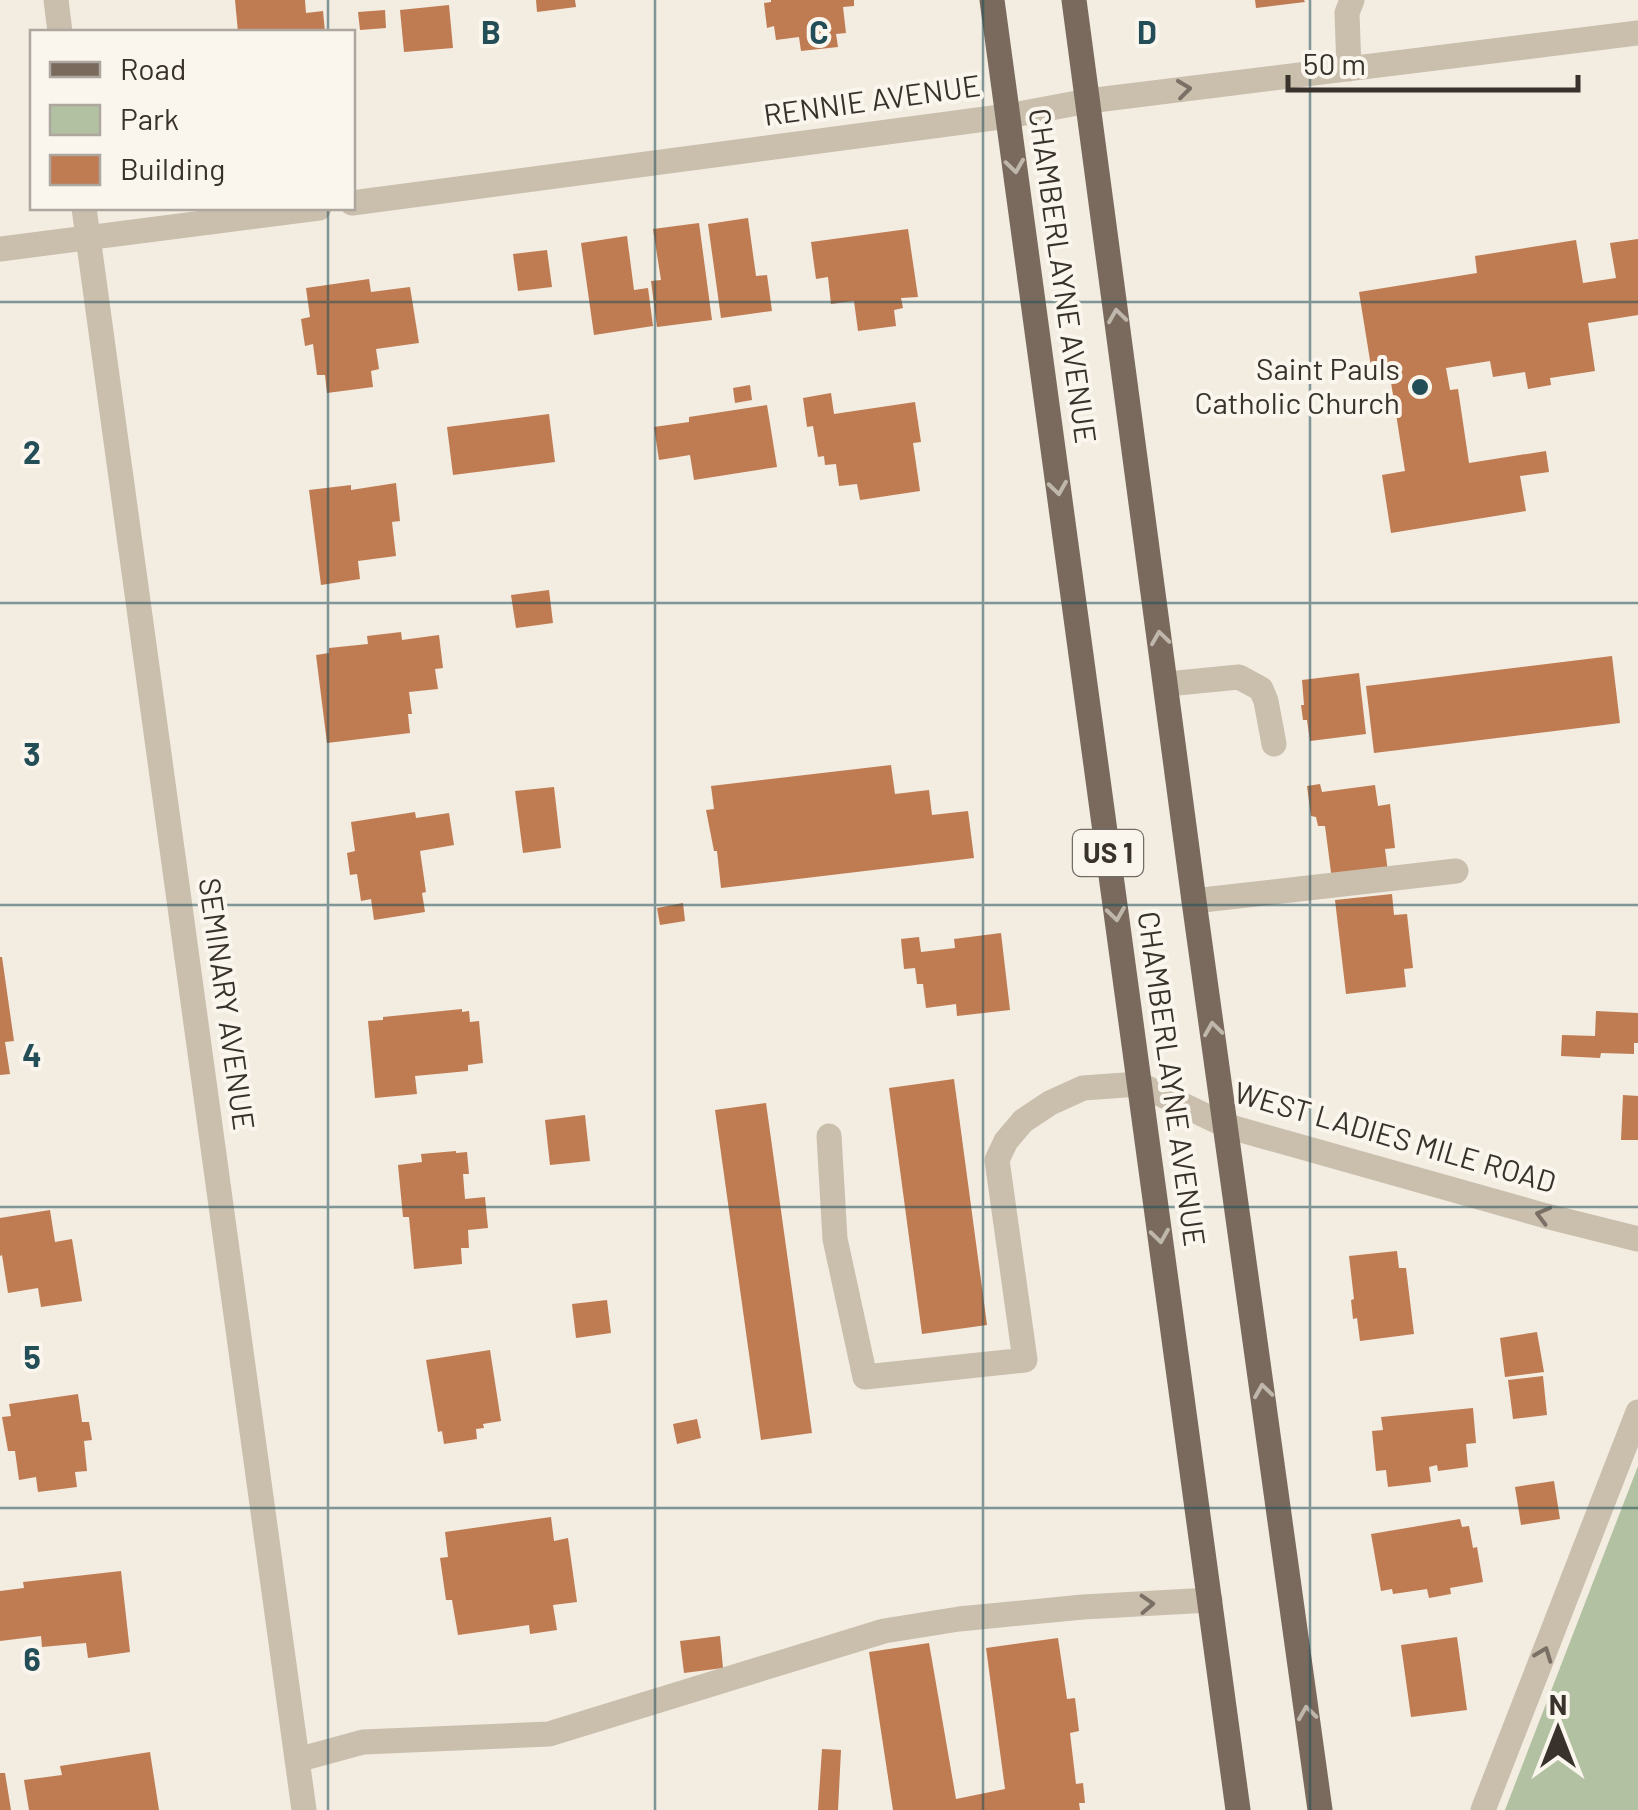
<svg xmlns="http://www.w3.org/2000/svg" width="1638" height="1810" font-family="Barlow,sans-serif">
<rect width="100%" height="100%" fill="#f2ece1"/>
<path fill="#b2c1a1" d="M1638,1466V1810H1505Z"/>
<path fill="#bf7b52" d="M235,0H305L306,13L323,11L325,32H238Z
M536,0H575L576,7L537,12Z
M771,0H854V6L843,7L846,33L836,34L838,47L801,51L799,37L776,40L774,26L767,28L764,3L771,2Z
M1255,0H1304L1305,2L1256,8Z
M449,5L453,48L404,52L400,10Z
M385,10L386,28L360,30L358,12Z
M748,218L756,276L767,275L772,311L721,318L708,224Z
M699,223L712,320L657,327L651,281L661,280L653,229Z
M908,229L918,297L901,298L903,308L894,310L896,326L858,331L854,301L831,304L828,277L816,279L811,242Z
M627,236L634,290L648,288L653,326L594,335L581,243Z
M1638,239V315L1588,323L1595,371L1550,378L1551,385L1528,389L1525,372L1493,377L1490,361L1446,368L1450,390L1458,389L1469,463L1546,451L1549,472L1520,476L1526,511L1391,533L1382,475L1405,471L1390,376L1373,379L1359,292L1477,273L1475,256L1576,240L1583,283L1616,278L1610,243Z
M547,250L552,287L518,291L513,254Z
M369,279L371,292L410,287L419,343L376,349L379,369L371,371L373,387L327,393L325,375H317L313,344L305,346L301,319L310,317L306,288Z
M750,385L752,400L735,403L733,388Z
M831,393L834,414L915,402L921,442L913,443L920,491L860,500L857,484L839,486L836,464L825,465L824,456L818,457L813,426L807,427L803,398Z
M767,405L777,467L694,480L690,455L659,460L654,427L689,422V417Z
M549,414L555,462L453,475L447,427Z
M396,483L400,521L392,522L396,556L358,561L360,579L321,585L309,490L351,485V490Z
M549,590L553,623L516,628L511,595Z
M401,632L402,640L439,635L443,668L435,669L438,689L409,692L412,714H408L410,733L327,743L316,655L329,653V648L368,644L367,636Z
M1612,656L1620,723L1374,753L1366,686Z
M1359,673L1366,734L1310,741L1307,720H1303L1301,705H1304L1302,680Z
M891,765L895,794L929,790L932,815L968,811L974,858L721,888L717,851H714L706,810L714,809L711,786Z
M1320,784L1322,792L1375,785L1378,806L1390,804L1395,848L1385,849L1388,872L1332,880L1325,826H1318L1316,817L1311,816L1307,786Z
M554,787L561,848L523,853L515,791Z
M415,812L416,818L449,813L454,845L420,851L426,892L422,893L425,912L374,920L371,899L361,901L357,874L350,875L347,853L355,851L351,822Z
M1392,894L1394,915L1407,914L1413,968L1404,969L1406,987L1346,994L1335,900Z
M683,903L685,921L660,925L657,908Z
M1001,933L1010,1010L957,1016L956,1004L926,1008L923,984H917L915,968L904,969L901,939L919,937L921,952L955,948L954,939Z
M0,957H2L14,1041L5,1042L10,1074L0,1075Z
M462,1009V1012L469,1011L470,1022L479,1021L483,1063L468,1065V1071L415,1076L417,1094L375,1098L368,1021L383,1020V1017Z
M1596,1011L1638,1013V1043H1634V1054L1601,1053L1600,1058L1561,1056L1562,1035L1595,1036Z
M954,1079L987,1325L922,1334L889,1088Z
M1623,1095L1638,1096V1140H1621Z
M766,1103L812,1433L761,1440L715,1110Z
M585,1115L590,1161L550,1165L545,1120Z
M456,1151V1153L467,1152L469,1174H463L465,1199L485,1197L488,1228L468,1230L469,1248H461L462,1264L414,1269L409,1217H403L398,1165L422,1162L421,1154Z
M50,1210L55,1242L72,1239L82,1301L41,1307L38,1288L8,1293L2,1255L0,1256V1218Z
M1397,1251L1399,1268H1406L1414,1334L1360,1341L1357,1318L1353,1319L1351,1300L1354,1299L1349,1256Z
M607,1300L611,1333L576,1338L572,1304Z
M1537,1332L1544,1372L1505,1377L1500,1338Z
M490,1350L501,1421L483,1424L484,1428L476,1429L477,1439L444,1444L442,1431L438,1432L426,1360Z
M1543,1376L1547,1415L1513,1419L1508,1380Z
M78,1394L82,1422H89L92,1440L84,1441L87,1471L75,1472L77,1487L38,1492L36,1477L19,1480L15,1451H8L2,1417L11,1416L9,1404Z
M1473,1408L1476,1443L1466,1444L1468,1467L1438,1471L1437,1465L1429,1467L1431,1482L1388,1487L1386,1470L1376,1471L1372,1431L1383,1430L1381,1417Z
M697,1419L701,1438L677,1444L673,1424Z
M1554,1481L1560,1519L1521,1525L1515,1487Z
M551,1517L554,1541L568,1538L577,1602L553,1605L557,1630L530,1634L529,1625L458,1635L452,1600H446L440,1558L448,1557L445,1532Z
M1460,1519L1462,1527L1469,1526L1473,1548L1477,1547L1483,1582L1450,1588L1451,1594L1429,1598L1427,1589L1393,1594L1392,1589L1381,1591L1371,1534Z
M121,1571L130,1652L88,1658L86,1643L42,1647L41,1636L0,1641V1591L24,1588L23,1582Z
M720,1636L723,1668L684,1673L680,1641Z
M1457,1637L1467,1710L1411,1717L1401,1645Z
M1058,1638L1067,1699L1075,1698L1079,1731L1070,1733L1076,1784L1083,1783L1085,1803H1079L1080,1810H893L869,1652L929,1643L956,1799L1005,1789L986,1648Z
M822,1749L841,1750L838,1810H818Z
M150,1752L159,1810H29L24,1780L62,1775L60,1766Z
M0,1773H5L11,1810H0Z"/>
<g fill="none" stroke-linecap="round" stroke-linejoin="round">
<path stroke="#cabead" stroke-width="25" d="M56,0L60,32
M1349,69L1347,13L1352,0
M352,203L1008,116L1088,101L1638,33
M84,208L304,1810
M0,249L319,208
M1167,684L1239,677L1261,689L1266,701L1274,744
M1194,901L1456,871
M829,1136L835,1239L865,1377L1025,1360L997,1160L1006,1141L1023,1121L1050,1103L1083,1088L1139,1084L1227,1126L1546,1216L1638,1239
M297,1760L363,1742L549,1734L884,1631L959,1619L1083,1607L1210,1600
M1483,1810L1638,1412"/>
<path stroke="#796a5d" stroke-width="25" d="M992,0L1238,1810
M1074,0L1194,901L1320,1810"/>
</g>
<defs><path id="oneway-chevron" d="M-2-3.5L2.5 0L-2 3.5" fill="none" stroke-width="1.6" stroke-linecap="round" stroke-linejoin="round" transform="scale(2.5)"/></defs>
<g stroke="#7a7066">
<use href="#oneway-chevron" transform="translate(1184 89) rotate(-7)"/>
<use href="#oneway-chevron" transform="translate(1543 1215) rotate(-165)"/>
<use href="#oneway-chevron" transform="translate(1147 1604) rotate(-3)"/>
<use href="#oneway-chevron" transform="translate(1544 1654) rotate(-69)"/>
</g>
<g stroke="#c0b7ac">
<use href="#oneway-chevron" transform="translate(1015 166) rotate(82)"/>
<use href="#oneway-chevron" transform="translate(1117 316) rotate(-98)"/>
<use href="#oneway-chevron" transform="translate(1058 488) rotate(82)"/>
<use href="#oneway-chevron" transform="translate(1160 638) rotate(-98)"/>
<use href="#oneway-chevron" transform="translate(1116 914) rotate(82)"/>
<use href="#oneway-chevron" transform="translate(1213 1029) rotate(-98)"/>
<use href="#oneway-chevron" transform="translate(1160 1236) rotate(82)"/>
<use href="#oneway-chevron" transform="translate(1263 1391) rotate(-98)"/>
<use href="#oneway-chevron" transform="translate(1307 1713) rotate(-98)"/>
</g>
<path fill="none" stroke="#234e58" stroke-width="2.5" stroke-opacity="0.55" d="M328,0V32M655,0V1810M983,0V1810M1310,0V1810M328,208V1810M0,302H1638M0,603H1638M0,905H1638M0,1207H1638M0,1508H1638"/>
<circle fill="#234e58" stroke="#faf6ed" stroke-width="4" cx="1420" cy="387" r="10"/>
<g text-anchor="middle" stroke-width="8" stroke-linejoin="round" paint-order="stroke">
<rect fill="#faf6ed" stroke="#736c65" stroke-width="2.5" x="1073" y="830" width="70" height="46" rx="8"/>
<g font-size="28" font-weight="bold" fill="#39312b">
<text x="1108" y="863">US 1</text>
</g>
<g font-size="30" fill="#39312b" stroke="#faf6ed">
<text transform="translate(872 101) rotate(-8)" y="10">RENNIE AVENUE</text>
<text transform="translate(1062 276) rotate(82)" y="10">CHAMBERLAYNE AVENUE</text>
<text transform="translate(226 1004) rotate(82)" y="10">SEMINARY AVENUE</text>
<text transform="translate(1171 1079) rotate(82)" y="10">CHAMBERLAYNE AVENUE</text>
<text transform="translate(1395 1138) rotate(16)" y="10">WEST LADIES MILE ROAD</text>
</g>
<g font-size="30" fill="#39312b" stroke="#faf6ed" text-anchor="end">
<text x="1400" y="380">Saint Pauls<tspan x="1400" dy="34">Catholic Church</tspan></text>
</g>
</g>
<g font-size="32" text-anchor="middle" font-weight="bold" fill="#234e58" stroke="#faf6ed" stroke-width="8" stroke-linejoin="round" paint-order="stroke">
<text x="491" y="44">B</text>
<text x="819" y="44">C</text>
<text x="1147" y="44">D</text>
<text x="32" y="464">2</text>
<text x="32" y="766">3</text>
<text x="32" y="1067">4</text>
<text x="32" y="1369">5</text>
<text x="32" y="1671">6</text>
</g>
<rect x="30" y="30" width="325" height="180" fill="#faf6ed" stroke="#ada79f" stroke-width="2.5"/>
<rect x="50" y="62" width="50" height="15" fill="#796a5d" stroke="#ada79f" stroke-width="2.5"/>
<text x="120" y="80" font-size="30" fill="#39312b">Road</text>
<rect x="50" y="105" width="50" height="30" fill="#b2c1a1" stroke="#ada79f" stroke-width="2.5"/>
<text x="120" y="130" font-size="30" fill="#39312b">Park</text>
<rect x="50" y="155" width="50" height="30" fill="#bf7b52" stroke="#ada79f" stroke-width="2.5"/>
<text x="120" y="180" font-size="30" fill="#39312b">Building</text>
<g transform="translate(1558 1730)" stroke="#faf6ed" stroke-width="8" paint-order="stroke">
<path d="M0-8L18 38L0 25L-18 38Z" fill="#39312b"/>
<text y="-15" font-size="28" font-weight="bold" text-anchor="middle" fill="#39312b">N</text>
</g>
<path d="M1288 75v15h290v-15" fill="none" stroke="#39312b" stroke-width="5"/>
<text x="1303" y="75" font-size="30" fill="#39312b" stroke="#faf6ed" stroke-width="8" paint-order="stroke">50 m</text>
</svg>
